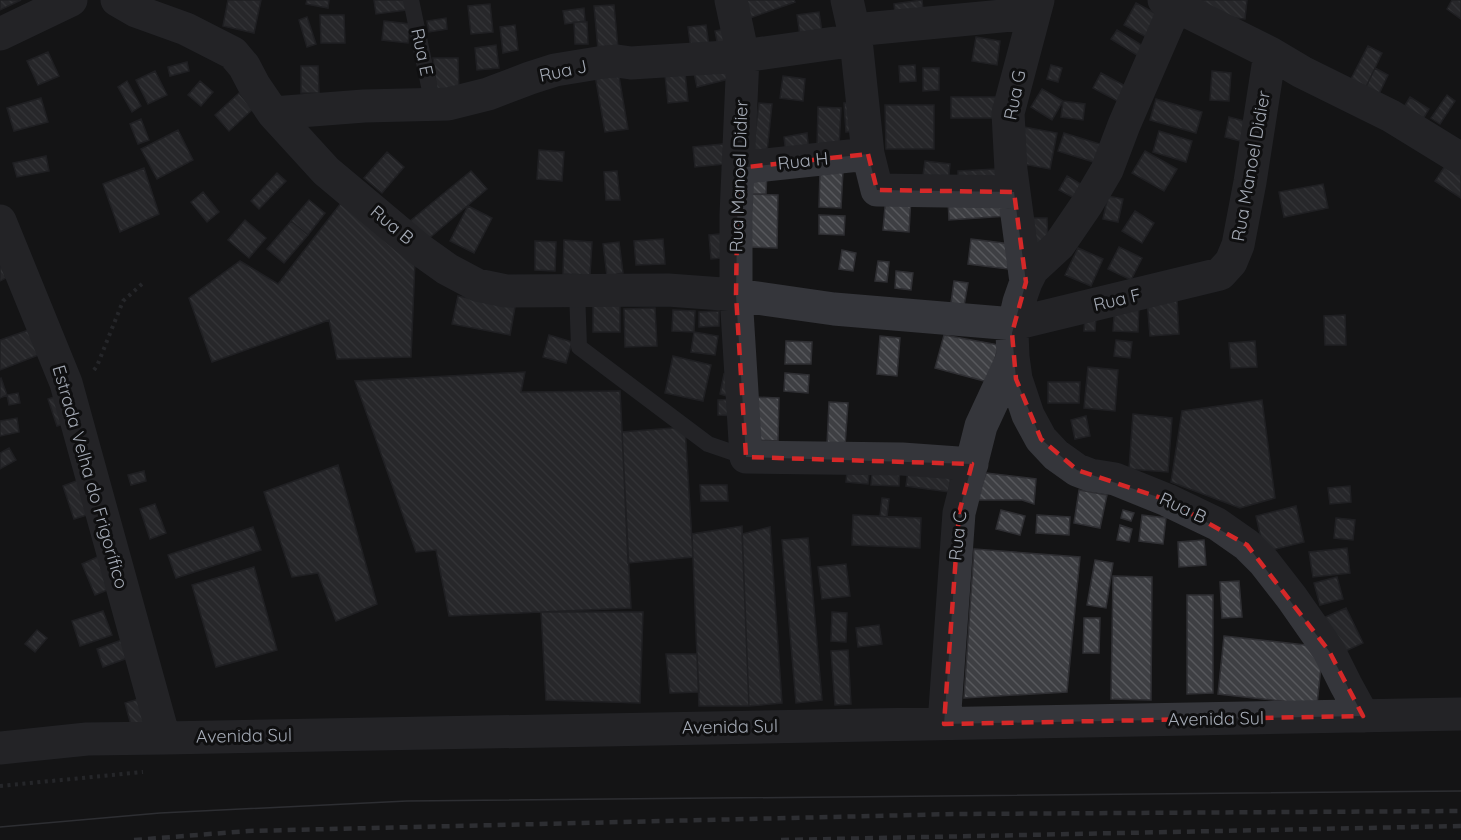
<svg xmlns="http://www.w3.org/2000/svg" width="1461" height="840" font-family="Quicksand,sans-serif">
<defs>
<pattern id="building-back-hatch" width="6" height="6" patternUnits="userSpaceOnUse" patternTransform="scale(1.5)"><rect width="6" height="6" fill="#3e3f43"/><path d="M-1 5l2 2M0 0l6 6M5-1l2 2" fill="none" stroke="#57585c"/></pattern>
</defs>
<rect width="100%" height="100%" fill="#141415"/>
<path fill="url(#building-back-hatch)" stroke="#2e2e32" stroke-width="1.5" d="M0,0H21L0,10Z
M228,0H261L254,33L223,26Z
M307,0H329L328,8L306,4Z
M374,0H405L406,10L376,14Z
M744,0H794L795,2L750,18Z
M922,0L924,20L896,23L894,4Z
M1200,0H1247L1245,19L1199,15Z
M1452,0H1461V19L1447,9Z
M1136,3L1166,19L1154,41L1124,25Z
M490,4L493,32L471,34L468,6Z
M614,5L618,48L598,50L594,6Z
M584,8L585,21L565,24L563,11Z
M819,12L823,39L801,43L797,15Z
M320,15H344L345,43H321Z
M307,17L316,44L307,47L299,20Z
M446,18L447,29L429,32L427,21Z
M384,21L410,24L408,43L382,40Z
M574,22H587L588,44H575Z
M515,25L518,50L503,53L500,27Z
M706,25L709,46L691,49L688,27Z
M734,27L719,52L715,31Z
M1117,30L1151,51L1145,60L1111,39Z
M976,37L1000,41L997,65L972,61Z
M496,45L499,68L477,70L475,48Z
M1368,46L1382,53L1366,87L1351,79Z
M48,52L59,76L38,85L27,61Z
M433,58H458L459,94H437Z
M728,59L733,78L697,87L693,68Z
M187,62L189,71L170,76L168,67Z
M915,65L916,81L900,82L899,66Z
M1051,65L1062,68L1058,82L1047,79Z
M301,66H318L319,93H301Z
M923,68H939V90L923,91Z
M1375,68L1388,75L1379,94L1366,87Z
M155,71L167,95L148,104L136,80Z
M618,71L628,129L605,132L595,75Z
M1212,71L1231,73L1229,101L1210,100Z
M685,73L688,101L668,103L665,75Z
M1101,73L1133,90L1125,105L1093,88Z
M783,76L805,79L803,101L780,98Z
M127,81L141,106L132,112L118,87Z
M200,81L213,92L201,106L188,95Z
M1042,89L1063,101L1052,120L1031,107Z
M239,93L253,109L229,131L215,115Z
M1447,95L1455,101L1440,124L1431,118Z
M951,97H996V118H951Z
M1410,97L1429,109L1423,119L1404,107Z
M41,98L48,122L14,131L7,108Z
M1156,99L1202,112L1196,133L1150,120Z
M1063,101L1085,104L1083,120L1061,117Z
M759,103L772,104L767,152L753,150Z
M844,103H860L861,131L846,132Z
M885,105H934V149H886Z
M818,107L841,108L839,147L817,146Z
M1229,117L1252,123L1248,143L1225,137Z
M141,119L149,140L138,144L130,124Z
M1024,127L1057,133L1050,169L1017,163Z
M178,130L193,160L157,179L141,149Z
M1159,131L1192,141L1186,162L1153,152Z
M807,133L809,151L786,154L784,137Z
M1064,133L1106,146L1100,164L1058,151Z
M732,143L734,163L695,167L693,147Z
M539,150L564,152L562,181L537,179Z
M1145,151L1177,169L1164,191L1132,173Z
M387,152L404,167L382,193L364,178Z
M46,156L49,171L17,177L13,163Z
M1449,160L1461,168V198L1435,181Z
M925,161L950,164L948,185L922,182Z
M144,168L159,214L120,232L103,184Z
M996,169V184L958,186V171Z
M471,171L487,189L426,241L410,221Z
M617,171L620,200H606L604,172Z
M750,171H767L766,194H749Z
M820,171H843L841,208L819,207Z
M277,173L286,181L259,209L251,201Z
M1067,176L1089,189L1082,202L1059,190Z
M1323,184L1328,208L1284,217L1279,192Z
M203,192L219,212L207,222L191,202Z
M749,194L778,195L777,248L747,247Z
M886,195L911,197L909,232L883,230Z
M1006,196L1007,216L949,220L948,199Z
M1108,196L1123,199L1118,222L1103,219Z
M309,200L325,213L308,235L291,221Z
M341,203L415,261L411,357L337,359L329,320L212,362L189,298L240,261L278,284Z
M468,206L492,218L474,253L450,241Z
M1135,211L1154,223L1142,243L1122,231Z
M819,215L845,216L844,235L819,234Z
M1029,218H1047L1048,243L1030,244Z
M245,220L266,238L249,258L228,240Z
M291,221L308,235L284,263L267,249Z
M731,233L733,257L711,259L709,235Z
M663,239L665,264L636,265L634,241Z
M971,239L1011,244L1008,269L968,264Z
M564,240L592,242L590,275L563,274Z
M535,241L556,242L555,271L535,270Z
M619,242L623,273L607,276L603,244Z
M1119,247L1142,258L1131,280L1108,269Z
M1078,248L1103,259L1091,286L1065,275Z
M842,250L856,253L853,271L839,269Z
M878,261L889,262L887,282L875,281Z
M0,262L6,278L0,281Z
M896,271L913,273L911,290L895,288Z
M954,281L968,283L964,306L951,303Z
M458,296L515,307L510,335L452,324Z
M1177,299L1179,334L1150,336L1147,300Z
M593,302H620V332H593Z
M1115,302L1139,303L1138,332L1113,331Z
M655,308L657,346L625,347L624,309Z
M673,310L695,311L694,332L672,331Z
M719,311V326L699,327V312Z
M1345,315L1346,345H1325L1324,316Z
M1085,316L1096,317L1095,331H1084Z
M37,327L46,352L0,370V340Z
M694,332L718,336L715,355L691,352Z
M549,335L572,342L566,363L543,357Z
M944,335L999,345L988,382L935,368Z
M880,336L900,338L897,376L877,374Z
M1116,340L1132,342L1130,358L1114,356Z
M786,341L812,342L811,364H785Z
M1255,341L1257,367L1231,368L1229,343Z
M673,356L711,365L703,401L665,393Z
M1088,367L1118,370L1115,411L1084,408Z
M525,372L521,392L620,391L631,608L449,616L436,550L416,552L355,381Z
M785,373L809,375L808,393L784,391Z
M724,374L736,377L737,399L720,394Z
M1,378L7,395L0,398V379Z
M1048,382H1080L1079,403H1048Z
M18,393L20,403L9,405L7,395Z
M61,395L70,422L57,426L48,399Z
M754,397L779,398L778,441L754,440Z
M737,399L738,416L718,415V400Z
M1262,400L1275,498L1240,508L1171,482L1182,411Z
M829,402L848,403L845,446L827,445Z
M1133,414L1172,418L1168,472L1129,469Z
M1086,416L1090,436L1075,439L1071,420Z
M17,418L19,432L0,436V421Z
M685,427L693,557L628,563L622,432Z
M9,448L16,460L0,469V453Z
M848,461L870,463L868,484L846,482Z
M873,462H900L899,486L871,485Z
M909,462L952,466L949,492L906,486Z
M338,465L377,604L336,621L318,573L292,577L264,492Z
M144,471L146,481L131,485L128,475Z
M986,473L1036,479L1034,504L1022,500H977Z
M79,480L90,514L74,519L63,486Z
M700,485H727L728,501H701Z
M1350,486L1351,502L1330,504L1328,488Z
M1079,490L1107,495L1100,528L1074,523Z
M882,498L889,499L887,517L880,516Z
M155,504L166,533L150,539L140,509Z
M1296,506L1304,542L1264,552L1256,516Z
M1001,510L1025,516L1020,535L996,529Z
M1123,510L1134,513L1131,521L1121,518Z
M853,515L921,518L920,548L852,545Z
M1037,515L1070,517L1069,535L1036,533Z
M1142,515L1166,518L1163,544L1139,541Z
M1336,518L1355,520L1353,540L1334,538Z
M1120,525L1132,529L1129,542L1117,540Z
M742,526L749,706H699L692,534Z
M253,527L261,550L176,578L168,555Z
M770,527L782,703L749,706L742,534Z
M808,538L822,700L796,703L782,540Z
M1204,540L1206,565L1179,567L1178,542Z
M1347,548L1350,573L1313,577L1309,552Z
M974,549L1080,557L1067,692L964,698Z
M104,554L117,586L95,595L82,564Z
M1095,560L1113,563L1106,608L1087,605Z
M846,564L850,596L822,599L818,567Z
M254,567L277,650L216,667L192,585Z
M1113,576L1152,577L1151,700L1111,699Z
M1337,577L1343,599L1320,605L1314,583Z
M1239,581L1242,617L1222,618L1220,582Z
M1187,595H1213V693L1187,694Z
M1346,608L1363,643L1337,655L1321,619Z
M103,611L112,635L80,646L72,621Z
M541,612H643L640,703L546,700Z
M832,612L847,613L846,642L831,641Z
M1084,618H1100L1099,653H1083Z
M879,625L882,644L858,647L856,628Z
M37,630L47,638L35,652L25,644Z
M1224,636L1323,647L1317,705L1218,694Z
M130,637L136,655L103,667L97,649Z
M848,650L851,704L835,705L831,651Z
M666,654H697L699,692L670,693Z
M139,699L145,726L132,729L125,703Z"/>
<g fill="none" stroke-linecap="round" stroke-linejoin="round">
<path stroke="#3b3d42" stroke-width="4" stroke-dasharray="3 4.5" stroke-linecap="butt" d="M94,370L97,366L123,301L143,283
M0,786L143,772"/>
<path stroke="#35363b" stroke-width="16" d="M411,0L433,105
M577,290L579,347L708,444L746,457"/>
<path stroke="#35363b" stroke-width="33" d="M117,0L136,11L186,29L233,53L244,66L254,85L273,113L326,171L419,249L447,269L477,285L506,291L668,290L736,295L834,309L1014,324L1220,274L1231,262L1238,245L1250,182L1270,53
M731,0L743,56L736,215V295L746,457L902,459L972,464
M847,0L856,40L868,154L877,190L1014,192
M1164,0L1270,53L1302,72L1391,116L1461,159
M1176,0V5L1124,125L1107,170L1087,204L1059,245L1032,270L1026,282L1019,302L1012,333L1013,357L1016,379L1028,415L1041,439L1056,455L1077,470L1090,475L1115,479L1167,500L1217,524L1247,545L1264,562L1292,598L1329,651L1346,685L1363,716
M854,30L1034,13
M0,34L71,0
M273,113L364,106L448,104L488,94L530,78L555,70L604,62L617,61L631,63L743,56L856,40
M738,168L868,154
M0,221L66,383L164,738
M1026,282L1011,170L1008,113L1038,0
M944,724L959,513L981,426L1013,357
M0,748L87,739L164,738L1461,714"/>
<path stroke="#4c4e54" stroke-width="1.5" d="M0,827L160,813L407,801L1461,791"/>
<path stroke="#4c4e54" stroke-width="4.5" stroke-dasharray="8 6" stroke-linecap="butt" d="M134,840L248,831L955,814L1461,811
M781,840L1461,826"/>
</g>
<path d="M0 0H1461V840H0ZM868,154L877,190L1014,192L1026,282L1012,333L1016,379L1041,439L1077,470L1167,500L1247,545L1329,651L1363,716L944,724L959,513L972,464L746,457L736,295L738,168Z" fill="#141415" fill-opacity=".55" fill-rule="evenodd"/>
<path fill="none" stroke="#d62828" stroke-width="4.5" stroke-dasharray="12 8" stroke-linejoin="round" d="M868,154L877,190L1014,192L1026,282L1012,333L1016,379L1041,439L1077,470L1167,500L1247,545L1329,651L1363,716L944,724L959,513L972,464L746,457L736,295L738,168Z"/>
<g text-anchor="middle" stroke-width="6" stroke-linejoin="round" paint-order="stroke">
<g font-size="18" fill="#a5abb6" stroke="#0f0f10">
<text transform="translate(422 52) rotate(78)" y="6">Rua E</text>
<text transform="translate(563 71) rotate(-12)" y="6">Rua J</text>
<text transform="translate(1015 95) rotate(-79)" y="6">Rua G</text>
<text transform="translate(803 161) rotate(-6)" y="6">Rua H</text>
<text transform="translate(1251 166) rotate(-80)" y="6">Rua Manoel Didier</text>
<text transform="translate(739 176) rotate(-88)" y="6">Rua Manoel Didier</text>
<text transform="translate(392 225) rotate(40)" y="6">Rua B</text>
<text transform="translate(1117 300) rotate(-13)" y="6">Rua F</text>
<text transform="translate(90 477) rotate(74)" y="6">Estrada Velha do Frigorífico</text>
<text transform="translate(1183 508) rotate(25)" y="6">Rua B</text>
<text transform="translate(958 536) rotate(-84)" y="6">Rua C</text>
<text transform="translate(1216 719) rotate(-1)" y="6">Avenida Sul</text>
<text transform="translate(730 727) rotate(-1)" y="6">Avenida Sul</text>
<text transform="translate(244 736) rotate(-1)" y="6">Avenida Sul</text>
</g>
</g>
</svg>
